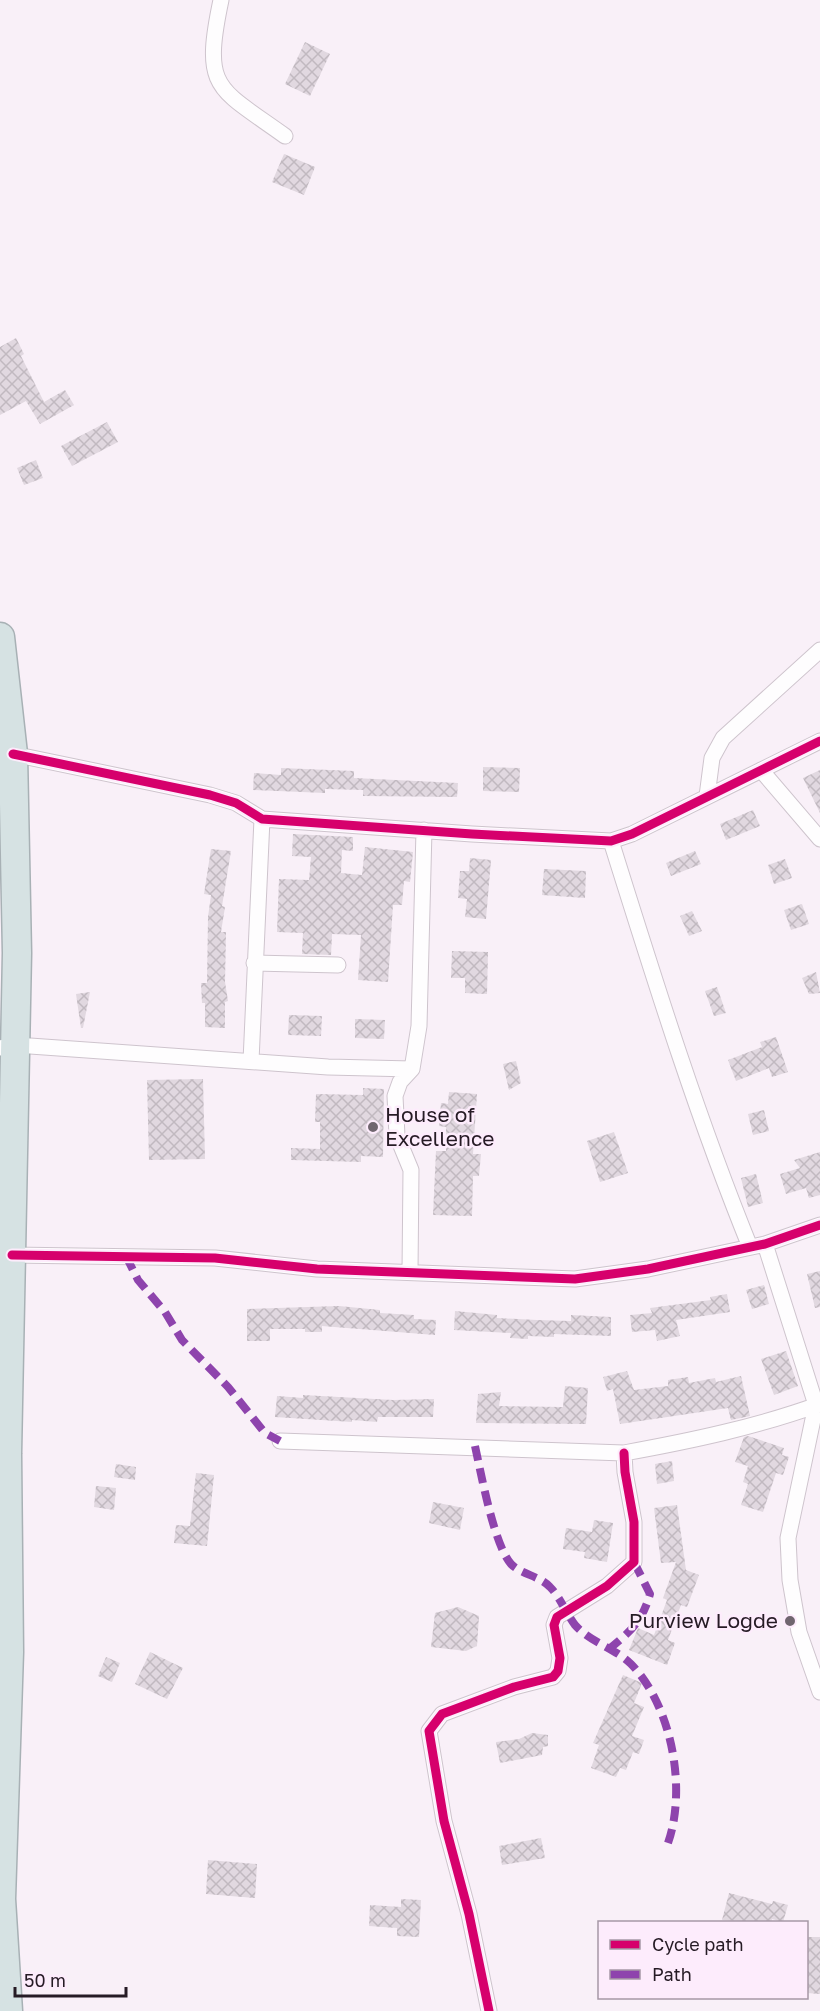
<svg xmlns="http://www.w3.org/2000/svg" width="820" height="2011" font-family="'Golos Text',sans-serif">
<defs>
<pattern id="building-cross-hatch" width="8" height="8" patternUnits="userSpaceOnUse" patternTransform="scale(1.5)"><rect width="8" height="8" fill="#e1d8e0"/><path d="M0 0l8 8M0 8l8-8" fill="none" stroke="#c1b9c0"/></pattern>
</defs>
<rect width="100%" height="100%" fill="#f9f0f8"/>
<path fill="url(#building-cross-hatch)" d="M305,42L330,54L310,96L285,84Z
M284,154L315,167L304,195L272,182Z
M16,338L24,354L21,356L44,402L65,390L74,405L40,424L26,401L0,415V347Z
M107,422L118,442L72,466L61,446Z
M36,460L43,478L24,485L17,468Z
M483,767L520,768L519,792L483,791Z
M281,768L354,771V778L458,783L457,797L363,796V790L325,789V793L253,790L254,773L281,775Z
M820,770V813L803,778Z
M753,810L760,826L726,840L720,824Z
M293,834L353,837V851L342,850L341,873L362,875L365,847L413,852L410,882L404,881L402,905H393L388,982L358,980L361,935L332,934L331,955L302,954L303,933L277,932L279,879L309,880L311,857L292,856Z
M211,849L231,851L222,906L225,907L221,932H226L225,982L228,1001L225,1002V1028L205,1027V1003H202L201,983H207L208,917L211,895L204,894Z
M695,851L701,864L671,876L666,863Z
M470,858L491,860L486,919L465,917L467,899L458,898L460,871H469Z
M785,859L792,878L774,884L768,865Z
M544,869L586,871L585,898L542,895Z
M802,904L809,924L791,930L784,910Z
M692,911L702,931L689,936L680,916Z
M452,951L488,952L487,994L465,993V978H451Z
M816,972L820,993L809,994L802,978Z
M717,987L726,1013L714,1016L705,991Z
M90,992L83,1028H81L76,994Z
M289,1015L322,1016L321,1036L288,1035Z
M355,1019L385,1020L384,1039L355,1038Z
M776,1037L788,1072L772,1077L769,1068L736,1081L728,1060L762,1047L760,1042Z
M516,1061L521,1083L509,1090L503,1064Z
M203,1079L205,1159L149,1160L147,1080Z
M363,1088L384,1089L383,1157L361,1156V1162L291,1160V1148L320,1149V1122H315L316,1094L363,1095Z
M449,1092L477,1094L473,1154H481L479,1176H473L472,1216L433,1215L436,1151H446V1127L439,1126L441,1103L448,1104Z
M764,1110L769,1131L753,1135L748,1114Z
M614,1132L628,1173L600,1182L587,1141Z
M820,1152V1195L809,1198L806,1188L786,1194L780,1174L800,1168L794,1160Z
M756,1174L763,1203L748,1207L741,1178Z
M820,1271V1307L815,1308L807,1274Z
M764,1285L769,1304L752,1309L746,1290Z
M727,1294L730,1312L676,1320L680,1336L657,1341L655,1330L632,1332L630,1315L652,1313L650,1308L711,1300L710,1297Z
M339,1306L380,1310V1313L414,1315V1319L436,1320L435,1335L322,1326V1332H305V1329H270V1341H247V1309Z
M455,1311L497,1315V1318L537,1320L571,1321V1315L611,1317V1336L554,1334V1337L528,1336V1339L510,1338L511,1333L454,1330Z
M786,1351L798,1386L774,1395L761,1359Z
M627,1371L634,1390L668,1386V1380L688,1377L689,1383L715,1378L716,1382L741,1376L750,1416L731,1420L728,1408L620,1424L613,1389L607,1391L603,1377Z
M565,1386L588,1388L586,1424L476,1423L478,1394L501,1392L499,1406L563,1407Z
M303,1395L393,1400L434,1399L433,1417H378L377,1422L352,1420V1422L275,1417L277,1396L303,1398Z
M748,1436L784,1448L782,1455L789,1457L783,1475L776,1473L763,1512L741,1505L748,1484L743,1482L748,1466L735,1462L744,1437Z
M672,1461L674,1481L657,1484L655,1464Z
M116,1464L136,1467L135,1480L114,1477Z
M196,1473L214,1475L207,1546L174,1543L176,1525L190,1526Z
M96,1486L116,1488L114,1510L94,1507Z
M433,1502L464,1508L460,1530L429,1523Z
M677,1505L686,1570L699,1575L687,1607L681,1605L668,1640L675,1643L667,1665L629,1650L638,1628L654,1635L667,1600L663,1598L676,1562L661,1563L654,1508Z
M594,1520L613,1523L607,1562L584,1558L585,1552L563,1549L566,1528L592,1532Z
M458,1607L479,1616L477,1646L466,1651L431,1647L435,1613Z
M150,1652L183,1668L167,1699L135,1684Z
M106,1657L120,1663L112,1682L98,1676Z
M623,1675L642,1683L634,1703L644,1707L632,1736L644,1740L639,1754L633,1752L626,1770L620,1768L616,1777L591,1768L599,1745L593,1743Z
M532,1733L548,1735V1746L543,1747L542,1755L500,1763L496,1742L519,1739Z
M541,1838L545,1858L502,1865L499,1846Z
M208,1860L257,1864L255,1898L206,1894Z
M729,1893L772,1904L773,1901L788,1905L783,1922L772,1919L771,1923L722,1920Z
M401,1899L421,1900L419,1937L397,1936V1928L369,1926L370,1905L401,1907Z
M807,1937H820V1994L807,1993Z"/>
<g fill="none" stroke-linecap="round" stroke-linejoin="round">
<defs>
<path id="street" d="M221,0C202,90 217,87 285,136
M13,754L210,795L236,803L262,819L472,834L611,841L632,834L820,741
M761,770L820,839
M707,796L712,758L723,738L820,650
M611,841C654,978 696,1114 750,1247
M254,963L338,965
M0,1048L16,1045L328,1067L412,1069
M251,1061L262,819
M765,1244L816,1405L788,1538L790,1580L799,1632L820,1692
M12,1255L215,1258L317,1269L575,1279L648,1269L765,1244L820,1225
M410,1272L411,1170L397,1136L395,1096L400,1082L412,1069L419,1026L424,830
M280,1441L624,1453C690,1441 757,1427 820,1404
M489,2011L469,1914L444,1821L429,1731L442,1714L514,1687L553,1677L558,1671L560,1658L554,1625L557,1617L607,1586L634,1562V1522L625,1472L624,1453"/>
<path id="highway" d="M0,637L13,754L17,953L7,1454L9,1652L1,1899L8,2011"/>
</defs>
<use href="#street" stroke="#cec4cd" stroke-width="17"/>
<use href="#highway" stroke="#a8b1b5" stroke-width="31"/>
<use href="#street" stroke="#fefdfe" stroke-width="15"/>
<use href="#highway" stroke="#d6e2e3" stroke-width="28"/>
<path stroke="#8e44ad" stroke-width="8" stroke-dasharray="15 8" stroke-linecap="butt" d="M126,1256L138,1280L165,1312L182,1340L228,1387L265,1433L280,1441
M475,1446C481,1473 494,1545 511,1564C520,1574 540,1576 550,1587C560,1597 566,1613 575,1625C591,1643 615,1648 631,1664C672,1706 687,1789 668,1843
M608,1650C630,1632 642,1622 650,1594L634,1562"/>
<defs>
<path id="cycleway" d="M13,754L210,795L236,803L262,819L472,834L611,841L632,834L820,741
M12,1255L215,1258L317,1269L575,1279L648,1269L765,1244L820,1225
M489,2011L469,1914L444,1821L429,1731L442,1714L514,1687L553,1677L558,1671L560,1658L554,1625L557,1617L607,1586L634,1562V1522L625,1472L624,1453"/>
</defs>
<use href="#cycleway" stroke="#fdecfc" stroke-width="13"/>
<use href="#cycleway" stroke="#d6006c" stroke-width="9"/>
</g>
<g fill="#70666f" stroke="#fdecfc" stroke-width="2">
<circle cx="373" cy="1127" r="6"/>
<circle cx="790" cy="1621" r="6"/>
</g>
<g text-anchor="middle" stroke-width="5" stroke-linejoin="round" paint-order="stroke">
<g font-size="21" fill="#261b25" stroke="#fdecfc" text-anchor="start">
<text x="385" y="1122">House of<tspan x="385" dy="24">Excellence</tspan></text>
<text x="778" y="1628" text-anchor="end">Purview Logde</text>
</g>
</g>
<rect x="598" y="1921" width="210" height="78" fill="#fdecfc" stroke="#a798a6" stroke-width="1.5"/>
<rect x="610" y="1940" width="30" height="9" fill="#d6006c" stroke="#a798a6" stroke-width="1.5"/>
<text x="652" y="1951" font-size="18" fill="#261b25">Cycle path</text>
<rect x="610" y="1970" width="30" height="9" fill="#8e44ad" stroke="#a798a6" stroke-width="1.5"/>
<text x="652" y="1981" font-size="18" fill="#261b25">Path</text>
<path d="M15 1987v9h111v-9" fill="none" stroke="#261b25" stroke-width="3"/>
<text x="24" y="1987" font-size="18" fill="#261b25" stroke="#fdecfc" stroke-width="4.5" paint-order="stroke">50 m</text>
</svg>
